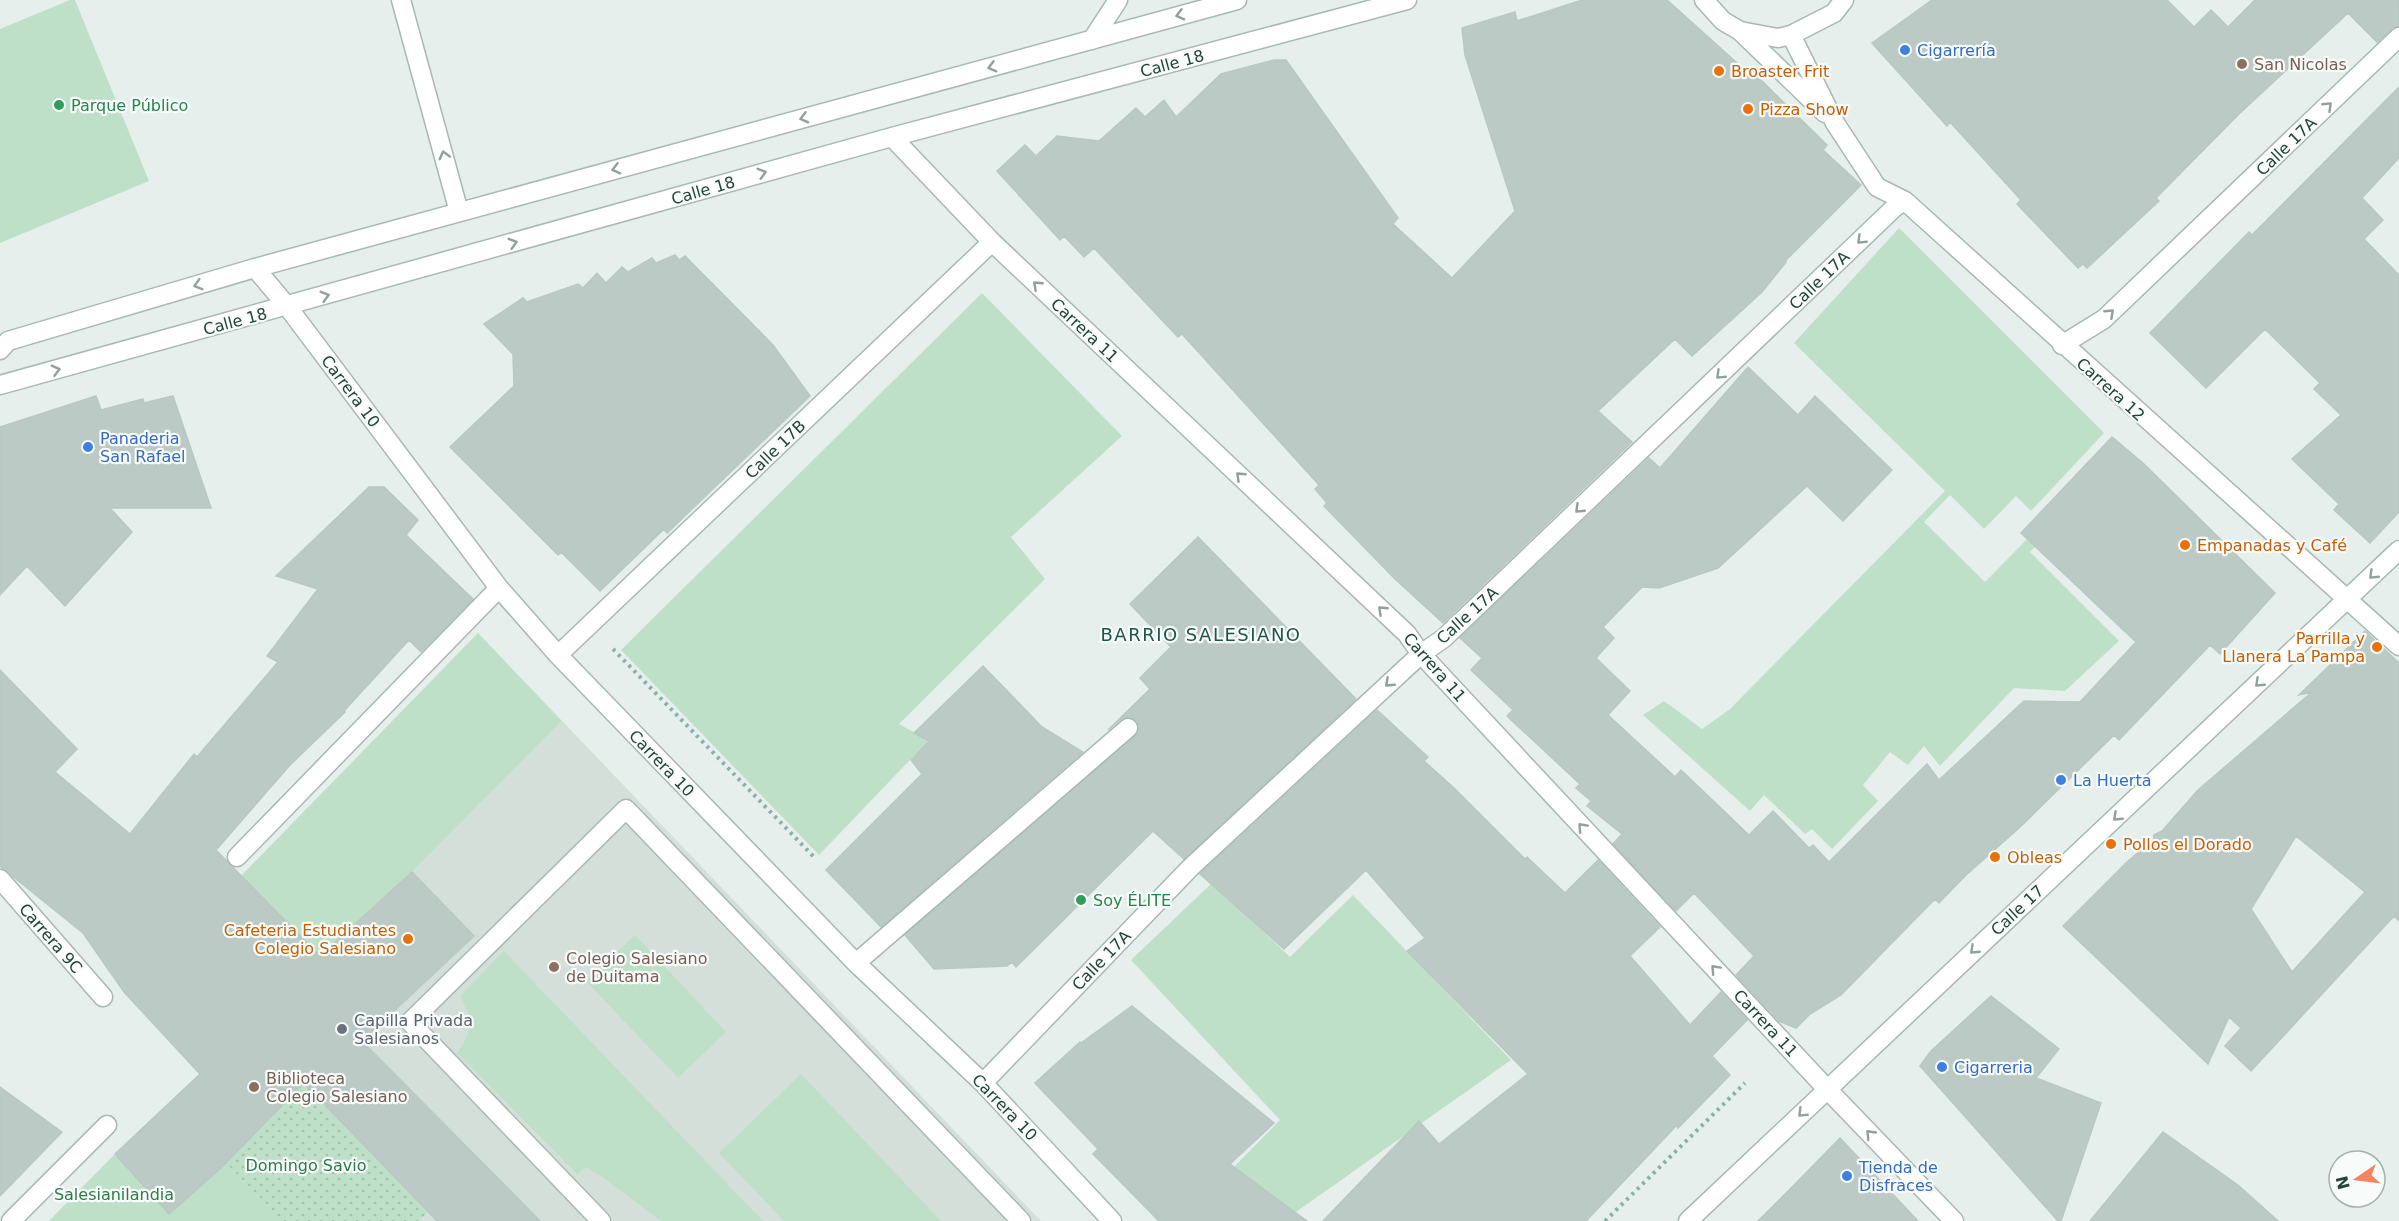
<svg xmlns="http://www.w3.org/2000/svg" width="2399" height="1221" font-family="'DejaVu Sans',sans-serif">
<defs>
<pattern id="garden-dots" width="8" height="8" patternUnits="userSpaceOnUse" patternTransform="scale(1.5)"><rect width="8" height="8" fill="#bfe0c8"/><path d="M2 2h.1M6 6h.1" fill="none" stroke="#a4c1ad" stroke-width="1.8" stroke-linecap="round"/></pattern>
</defs>
<rect width="100%" height="100%" fill="#e6efeb"/>
<path fill="#d4dfda" d="M562,721L1041,1221H49L115,1154L246,1031L319,956L412,872Z"/>
<path fill="#bfe0c8" d="M70,0H75L149,181L0,243V29Z
M1899,228L2104,433L2031,511L2016,496L1984,529L1950,495L1924,522L1985,582L2035,531L2043,538L2030,552L2119,641L2065,691L2014,688L1940,766L1924,746L1908,765L1890,752L1863,785L1878,801L1832,849L1812,829L1805,834L1764,795L1750,811L1643,715L1664,701L1702,729L1730,709L1945,491L1794,343Z
M982,293L1122,436L1011,537L1045,579L899,724L919,735L932,737L819,855L621,650Z
M478,633L562,721L412,872L319,956L241,876Z
M1212,883L1290,957L1353,895L1511,1060L1296,1212L1234,1167L1280,1120L1131,960Z
M635,935L726,1032L678,1078L586,981Z
M504,951L763,1221H661L601,1176L586,1167L577,1174L457,1053C474,1030 473,1020 460,996Z
M801,1074L941,1221H784L719,1153Z
M115,1154L169,1214L226,1163L283,1221H49Z"/>
<path fill="url(#garden-dots)" d="M305,1083L428,1212L419,1221H283L226,1163Z"/>
<path fill="#bbcac4" stroke="#b8c9c2" stroke-width="1.5" fill-rule="evenodd" d="M1582,0H1667L1746,71L1762,81L1827,145L1823,150L1861,185L1786,260V262L1762,292L1692,356L1675,339L1598,411L1632,442L1443,623L1394,578L1324,506L1327,503L1315,489L1319,485L1182,334L1178,337L1094,248L1084,257L1064,236L1060,240L997,171L1025,145L1036,156L1057,136L1099,141L1136,108L1145,117L1164,100L1176,117L1221,74L1274,60H1286L1398,218L1393,224L1452,278L1515,211L1465,55L1462,28L1515,12L1517,21Z
M1932,0H2167L2194,27L2211,10L2228,27L2255,0H2399V26L2392,29L2377,42L2348,13L2239,114L2156,198L2159,201L2087,268L2083,264L2078,268L2017,204L2021,200L1950,122L1947,126L1872,43Z
M2399,87V158L2362,198L2383,220L2364,239L2399,275V512L2370,543L2334,510L2339,504L2292,459L2341,415L2314,389L2320,383L2265,329L2206,388L2150,333L2249,232L2252,235Z
M675,255L679,260L685,256L773,345L810,396L667,533L664,529L600,591L561,552L558,555L450,447L514,386L513,354L484,324L523,298L527,302L578,284L583,288L597,273L606,283L622,267L628,272L652,258L656,263Z
M1748,367L1798,415L1815,396L1892,470L1843,521L1807,486L1718,568L1659,588L1642,587L1603,627L1614,638L1596,658L1630,691L1608,715L1675,777L1681,770L1749,835L1773,811L1809,848L1813,845L1829,862L1927,764L1939,780L2024,701L2080,702L2136,642L2021,533L2112,437L2144,464L2275,593L2220,654L2210,645L2119,740L2114,735L2018,829L1966,875L1939,903L1935,899L1841,995L1810,1014L1796,1028L1779,1021L1736,975L1754,956L1694,893L1676,911L1613,844L1622,834L1587,806L1591,801L1576,788L1580,784L1507,716L1513,710L1471,670L1482,658L1460,638L1649,458L1660,468Z
M96,396L101,410L143,399L144,403L173,396L211,508H110L132,532L65,606L27,566L0,595V427Z
M369,487H384L418,520L406,535L473,599L421,652L409,640L344,711L345,712L290,765L216,850L320,956L412,872L474,936L362,1041L540,1221H437L304,1083L221,1168L169,1214L115,1154L200,1074L124,992L83,933L0,866V670L77,749L55,772L130,834L194,754L197,757L278,662L267,656L318,589L276,576Z
M1198,537L1356,699L1184,859L1153,831L1016,967L1012,962L1007,966L934,969L905,935L1138,732L1137,721L1131,717L1121,719L1108,730L1150,689L1140,678L1171,647L1130,604Z
M2365,631L2399,663V921L2394,916L2251,1071L2225,1046L2241,1028L2229,1017L2208,1064L2063,926L2127,862L2148,844L2153,843L2154,835L2162,831L2198,790L2312,692L2299,695ZM2296,836L2365,892L2292,972L2251,909Z
M983,666L1042,727L1083,752L881,927L826,870L922,774L911,760L929,741L914,733Z
M1377,710L1428,757L1424,761L1454,788L1525,859L1527,857L1565,893L1598,860L1660,927L1630,956L1690,1025L1721,992L1747,1020L1712,1056L1730,1075L1678,1128L1677,1125L1586,1221H1323L1419,1121L1439,1144L1528,1074L1407,951L1425,938L1366,870L1284,949L1200,874Z
M1991,996L2059,1049L2036,1078L2101,1103L2061,1221H2058L1920,1066L1931,1051Z
M1132,1006L1274,1123L1230,1164L1307,1221H1159L1093,1154L1098,1149L1035,1083L1080,1042L1081,1043Z
M0,1087L62,1132L0,1196Z
M2163,1132L2238,1185L2278,1221H2090Z
M1840,1138L1918,1221H1758L1796,1183Z"/>
<g fill="none" stroke-linecap="round" stroke-linejoin="round">
<defs>
<path id="minor" d="M401,0L459,212
M1704,0L1723,21L1740,31L1778,38L1791,35L1834,13L1844,0
M1740,31L1825,113
M1791,35L1835,123L1877,187L1905,201L2399,646
M1092,40L1118,0
M892,137L992,242L1407,634L1421,654L1827,1089L1954,1221
M255,268L287,306L499,588L558,655L856,963L983,1083L1112,1221
M2062,345L2104,319L2399,37
M0,350L8,341L255,268L1237,0
M0,385L892,137L1407,0
M558,655L992,242
M237,857L499,588
M0,879L103,997
M856,963L1128,728
M983,1083L1190,868L1421,654L1444,638L1895,207L1905,201
M11,1221L107,1125
M601,1221L410,1022L626,809L1021,1221
M1688,1221L2399,550"/>
</defs>
<use href="#minor" stroke="#a8b8b2" stroke-width="21"/>
<path stroke="#86b3a5" stroke-width="4" stroke-dasharray="3 4.5" stroke-linecap="butt" d="M613,649L815,858
M1605,1221L1745,1083"/>
<use href="#minor" stroke="#fff" stroke-width="18"/>
</g>
<defs><path id="oneway-chevron" d="M-2-3.5L2.5 0L-2 3.5" fill="none" stroke-width="1.6" stroke-linecap="round" stroke-linejoin="round" transform="scale(1.5)"/></defs>
<g stroke="#92a09c">
<use href="#oneway-chevron" transform="translate(1180 15) rotate(165)"/>
<use href="#oneway-chevron" transform="translate(992 67) rotate(165)"/>
<use href="#oneway-chevron" transform="translate(2328 106) rotate(-44)"/>
<use href="#oneway-chevron" transform="translate(804 118) rotate(165)"/>
<use href="#oneway-chevron" transform="translate(444 155) rotate(-105)"/>
<use href="#oneway-chevron" transform="translate(616 169) rotate(165)"/>
<use href="#oneway-chevron" transform="translate(762 173) rotate(-16)"/>
<use href="#oneway-chevron" transform="translate(1861 240) rotate(136)"/>
<use href="#oneway-chevron" transform="translate(513 243) rotate(-16)"/>
<use href="#oneway-chevron" transform="translate(198 285) rotate(163)"/>
<use href="#oneway-chevron" transform="translate(1037 285) rotate(-137)"/>
<use href="#oneway-chevron" transform="translate(325 296) rotate(-16)"/>
<use href="#oneway-chevron" transform="translate(2110 313) rotate(-43)"/>
<use href="#oneway-chevron" transform="translate(56 370) rotate(-15)"/>
<use href="#oneway-chevron" transform="translate(1720 375) rotate(136)"/>
<use href="#oneway-chevron" transform="translate(1240 476) rotate(-137)"/>
<use href="#oneway-chevron" transform="translate(1579 509) rotate(136)"/>
<use href="#oneway-chevron" transform="translate(2373 575) rotate(136)"/>
<use href="#oneway-chevron" transform="translate(1382 610) rotate(-137)"/>
<use href="#oneway-chevron" transform="translate(1389 683) rotate(137)"/>
<use href="#oneway-chevron" transform="translate(2259 683) rotate(137)"/>
<use href="#oneway-chevron" transform="translate(2117 817) rotate(137)"/>
<use href="#oneway-chevron" transform="translate(1582 827) rotate(-133)"/>
<use href="#oneway-chevron" transform="translate(1974 950) rotate(137)"/>
<use href="#oneway-chevron" transform="translate(1715 969) rotate(-133)"/>
<use href="#oneway-chevron" transform="translate(1802 1113) rotate(136)"/>
<use href="#oneway-chevron" transform="translate(1870 1134) rotate(-134)"/>
</g>
<g fill="#3f7fe0" stroke="#f7fbf9" stroke-width="2">
<circle cx="1905" cy="50" r="6"/>
<circle cx="88" cy="447" r="6"/>
<circle cx="2061" cy="780" r="6"/>
<circle cx="1942" cy="1067" r="6"/>
<circle cx="1847" cy="1176" r="6"/>
</g>
<g fill="#8d6e63" stroke="#f7fbf9" stroke-width="2">
<circle cx="2242" cy="64" r="6"/>
<circle cx="554" cy="967" r="6"/>
<circle cx="254" cy="1087" r="6"/>
</g>
<g fill="#e8710a" stroke="#f7fbf9" stroke-width="2">
<circle cx="1719" cy="71" r="6"/>
<circle cx="1748" cy="109" r="6"/>
<circle cx="2185" cy="545" r="6"/>
<circle cx="2377" cy="647" r="6"/>
<circle cx="2111" cy="844" r="6"/>
<circle cx="1995" cy="857" r="6"/>
<circle cx="408" cy="939" r="6"/>
</g>
<g fill="#2e9e5b" stroke="#f7fbf9" stroke-width="2">
<circle cx="59" cy="105" r="6"/>
<circle cx="1081" cy="900" r="6"/>
</g>
<circle fill="#6b7280" stroke="#f7fbf9" stroke-width="2" cx="342" cy="1029" r="6"/>
<g text-anchor="middle" stroke-width="4.5" stroke-linejoin="round" paint-order="stroke">
<g font-size="16" fill="#366cbe" stroke="#f7fbf9" text-anchor="start">
<text x="1917" y="56">Cigarrería</text>
<text x="100" y="444">Panaderia<tspan x="100" dy="18">San Rafael</tspan></text>
<text x="2073" y="786">La Huerta</text>
<text x="1954" y="1073">Cigarreria</text>
<text x="1859" y="1173">Tienda de<tspan x="1859" dy="18">Disfraces</tspan></text>
</g>
<g font-size="16" fill="#24423a" stroke="#f7fbf9">
<text transform="translate(1172 63) rotate(-15)" y="6">Calle 18</text>
<text transform="translate(2286 146) rotate(-44)" y="6">Calle 17A</text>
<text transform="translate(703 190) rotate(-16)" y="6">Calle 18</text>
<text transform="translate(1819 280) rotate(-44)" y="6">Calle 17A</text>
<text transform="translate(235 321) rotate(-15)" y="6">Calle 18</text>
<text transform="translate(1085 330) rotate(43)" y="6">Carrera 11</text>
<text transform="translate(2111 389) rotate(42)" y="6">Carrera 12</text>
<text transform="translate(351 391) rotate(53)" y="6">Carrera 10</text>
<text transform="translate(775 449) rotate(-44)" y="6">Calle 17B</text>
<text transform="translate(1467 615) rotate(-42)" y="6">Calle 17A</text>
<text transform="translate(1435 667) rotate(49)" y="6">Carrera 11</text>
<text transform="translate(662 763) rotate(46)" y="6">Carrera 10</text>
<text transform="translate(2017 910) rotate(-43)" y="6">Calle 17</text>
<text transform="translate(51 938) rotate(49)" y="6">Carrera 9C</text>
<text transform="translate(1101 960) rotate(-46)" y="6">Calle 17A</text>
<text transform="translate(1766 1023) rotate(47)" y="6">Carrera 11</text>
<text transform="translate(1005 1107) rotate(46)" y="6">Carrera 10</text>
</g>
<g font-size="16" fill="#785e54" stroke="#f7fbf9" text-anchor="start">
<text x="2254" y="70">San Nicolas</text>
<text x="566" y="964">Colegio Salesiano<tspan x="566" dy="18">de Duitama</tspan></text>
<text x="266" y="1084">Biblioteca<tspan x="266" dy="18">Colegio Salesiano</tspan></text>
</g>
<g font-size="16" fill="#c56008" stroke="#f7fbf9" text-anchor="start">
<text x="1731" y="77">Broaster Frit</text>
<text x="1760" y="115">Pizza Show</text>
<text x="2197" y="551">Empanadas y Café</text>
<text x="2365" y="644" text-anchor="end">Parrilla y<tspan x="2365" dy="18">Llanera La Pampa</tspan></text>
<text x="2123" y="850">Pollos el Dorado</text>
<text x="2007" y="863">Obleas</text>
<text x="396" y="936" text-anchor="end">Cafeteria Estudiantes<tspan x="396" dy="18">Colegio Salesiano</tspan></text>
</g>
<g font-size="16" fill="#27864d" stroke="#f7fbf9" text-anchor="start">
<text x="71" y="111">Parque Público</text>
<text x="1093" y="906">Soy ÉLITE</text>
</g>
<g font-size="16" fill="#5b616d" stroke="#f7fbf9" text-anchor="start">
<text x="354" y="1026">Capilla Privada<tspan x="354" dy="18">Salesianos</tspan></text>
</g>
<g font-size="16" fill="#2d7a4b" stroke="#f7fbf9">
<text x="306" y="1171">Domingo Savio</text>
<text x="114" y="1200">Salesianilandia</text>
</g>
<g font-size="18" letter-spacing="1.5" fill="#1f5548" stroke="#f7fbf9">
<text x="1201" y="641">BARRIO SALESIANO</text>
</g>
</g>
<g transform="translate(2357 1179) rotate(256)"><circle r="28" fill="#f7fbf9" stroke="#a3b1ad" stroke-width="1.5"/>
<path d="M0-4.5L10 22L0 15L-10 22Z" fill="#f4845f"/>
<text y="-9" font-size="16" font-weight="bold" text-anchor="middle" fill="#24423a">N</text>
</g>
</svg>
